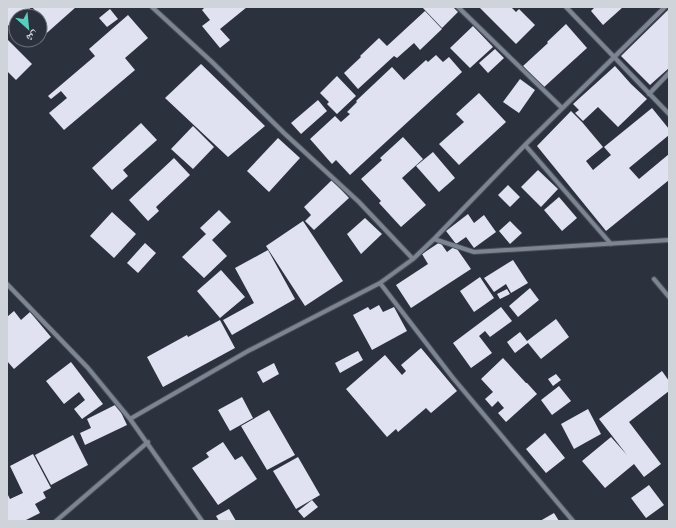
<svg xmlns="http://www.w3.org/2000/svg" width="676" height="528" font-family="Raleway,'Noto Naskh Arabic',sans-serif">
<rect width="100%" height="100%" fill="#2c323d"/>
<path fill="#e0e1f1" d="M7,7H28L34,12L31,16H16V32L7,24Z
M32,7H76L40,39V16Z
M205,7H247L220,29L230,40L220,48L202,26L210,20L202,10Z
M422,7H453L458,12L442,28Z
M479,7H511L516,12L519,9L535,25L516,44Z
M595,7H623L603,25L591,11Z
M110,9L118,19L107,27L99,18Z
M669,9V68L650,85L621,56Z
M425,11L442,29L420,50L414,43L397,58L394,56L358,89L344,73L361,57L360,56L379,38L387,46Z
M128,15L148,38L125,58L135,70L64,130L49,113L67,98L61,91L51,99L48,96L95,56L89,49Z
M566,24L587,48L543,88L523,66L548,43L547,42Z
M473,26L493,47L470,68L450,48Z
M7,39L32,64L16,80L7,71Z
M24,40H39L30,47Z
M495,49L504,58L488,73L479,63Z
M436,55L443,62L449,57L462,72L350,175L336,160L332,164L310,139L335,116L341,122L350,114L347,112L357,102L356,101L392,67L404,80L426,60L428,62Z
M201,64L265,126L228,157L165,98Z
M615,66L631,84L647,99L618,127L598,107L583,121L575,113L579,110L573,104Z
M337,76L356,96L337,114L327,104L329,102L320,93Z
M520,79L535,90L519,113L503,102Z
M479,93L506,122L459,165L439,144L464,122L456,114Z
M318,100L327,111L301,134L291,123Z
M652,108L669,129V135L629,168L639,179L669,154V180L606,231L537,146L571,111L582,122L603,147L586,161L593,170L611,155L604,147Z
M141,123L157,140L123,170L128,176L112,190L92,168Z
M193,126L214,147L193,169L171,149Z
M403,137L423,159L402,178L426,205L401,227L379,203L381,201L361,179L382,160L380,158Z
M278,138L300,158L269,192L247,171Z
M433,152L455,178L439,192L416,166Z
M174,158L190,175L156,207L159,211L148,221L129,200Z
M538,170L558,189L541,207L521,187Z
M332,180L349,198L314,230L305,221L311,215L304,207Z
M508,185L520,197L510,207L498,195Z
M559,197L577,218L562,231L544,210Z
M219,210L231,222L212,240L227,256L204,278L182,257L206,234L200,228Z
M112,212L136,234L114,258L90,236Z
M468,214L474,223L484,215L496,232L474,248L466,237L456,244L446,231Z
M365,218L382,234L361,254L347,234Z
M303,221L343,281L305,306L266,246Z
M510,221L522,233L510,244L499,231Z
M440,242L447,252L455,246L471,269L411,308L396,285L428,264L422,254Z
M145,243L156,253L138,273L127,263Z
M268,250L295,299L232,335L223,320L254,303L235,268Z
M513,260L528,283L511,293L506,284L494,292L484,278Z
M221,270L245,297L220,318L197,291Z
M480,277L494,298L474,312L460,291Z
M530,288L539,300L518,317L509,306Z
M507,289L510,294L500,299L497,294Z
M379,305L383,312L394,307L407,331L372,350L353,315L368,307L370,310Z
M501,307L512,321L490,337L485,331L479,336L492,353L471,368L453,343Z
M14,311L21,320L30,312L51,337L14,369L7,361V317Z
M556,319L569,337L541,359L528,343L515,353L507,342L520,332L527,341Z
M220,320L235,348L163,387L147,357L187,335L188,337Z
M421,348L457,391L431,413L426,408L398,432L396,429L387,437L346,389L385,355L402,375L406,371L401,365Z
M358,351L363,360L340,373L335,363Z
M503,358L526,383H527L537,394L506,422L498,413L504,408L498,401L492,407L485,399L493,392L481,379Z
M71,362L103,404L82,419L74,409L85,400L79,392L64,404L46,381Z
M274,363L279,374L263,383L257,372Z
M662,371L669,381V391L629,422L661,464L644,477L634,464L605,488L582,461L611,437L627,455L599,419Z
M556,374L561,380L553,386L548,379Z
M559,386L571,401L552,415L541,400Z
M242,397L253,418L230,431L218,410Z
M117,404L127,425L85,445L80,433L91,428L87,419Z
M588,409L601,434L574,449L561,424Z
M269,410L295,455L267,470L241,426Z
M545,433L565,458L546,473L526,449Z
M73,435L88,465L51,485L35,455Z
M223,442L235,460L242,456L257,479L218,505L192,468L209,457L206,453Z
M33,454L51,488L43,492L46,498L35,504L40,513L24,521H8L7,519V493L10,499L23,493L10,466Z
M298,457L320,495L296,509L273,471Z
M649,485L664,505L646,518L631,498Z
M312,500L318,507L304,518L298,511Z
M229,509L236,521H219L216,516Z
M554,513L559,521H540Z"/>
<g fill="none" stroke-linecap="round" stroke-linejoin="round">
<defs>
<path id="street" d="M152,7L212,62L284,133L359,202L413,259
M458,7L562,108
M566,7L669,114
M649,94L669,73
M525,145L611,244
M434,239L525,145L665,7
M654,279L669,297
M380,283L453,378L573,521
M7,284L88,368L130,419L202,521
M130,419L248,351L380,283L413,259L434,239L474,252L669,240
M56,521L148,442"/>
</defs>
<use href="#street" stroke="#484e57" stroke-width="6"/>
<use href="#street" stroke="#7e8592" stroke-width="4"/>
</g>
<rect width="676" height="528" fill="none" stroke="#cfd3da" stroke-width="16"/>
<g transform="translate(28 28) rotate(153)"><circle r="19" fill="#2c323d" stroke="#6d727c"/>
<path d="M0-3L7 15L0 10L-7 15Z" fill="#59cebe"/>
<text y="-6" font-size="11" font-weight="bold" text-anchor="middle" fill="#cfd3da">ش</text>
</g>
</svg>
